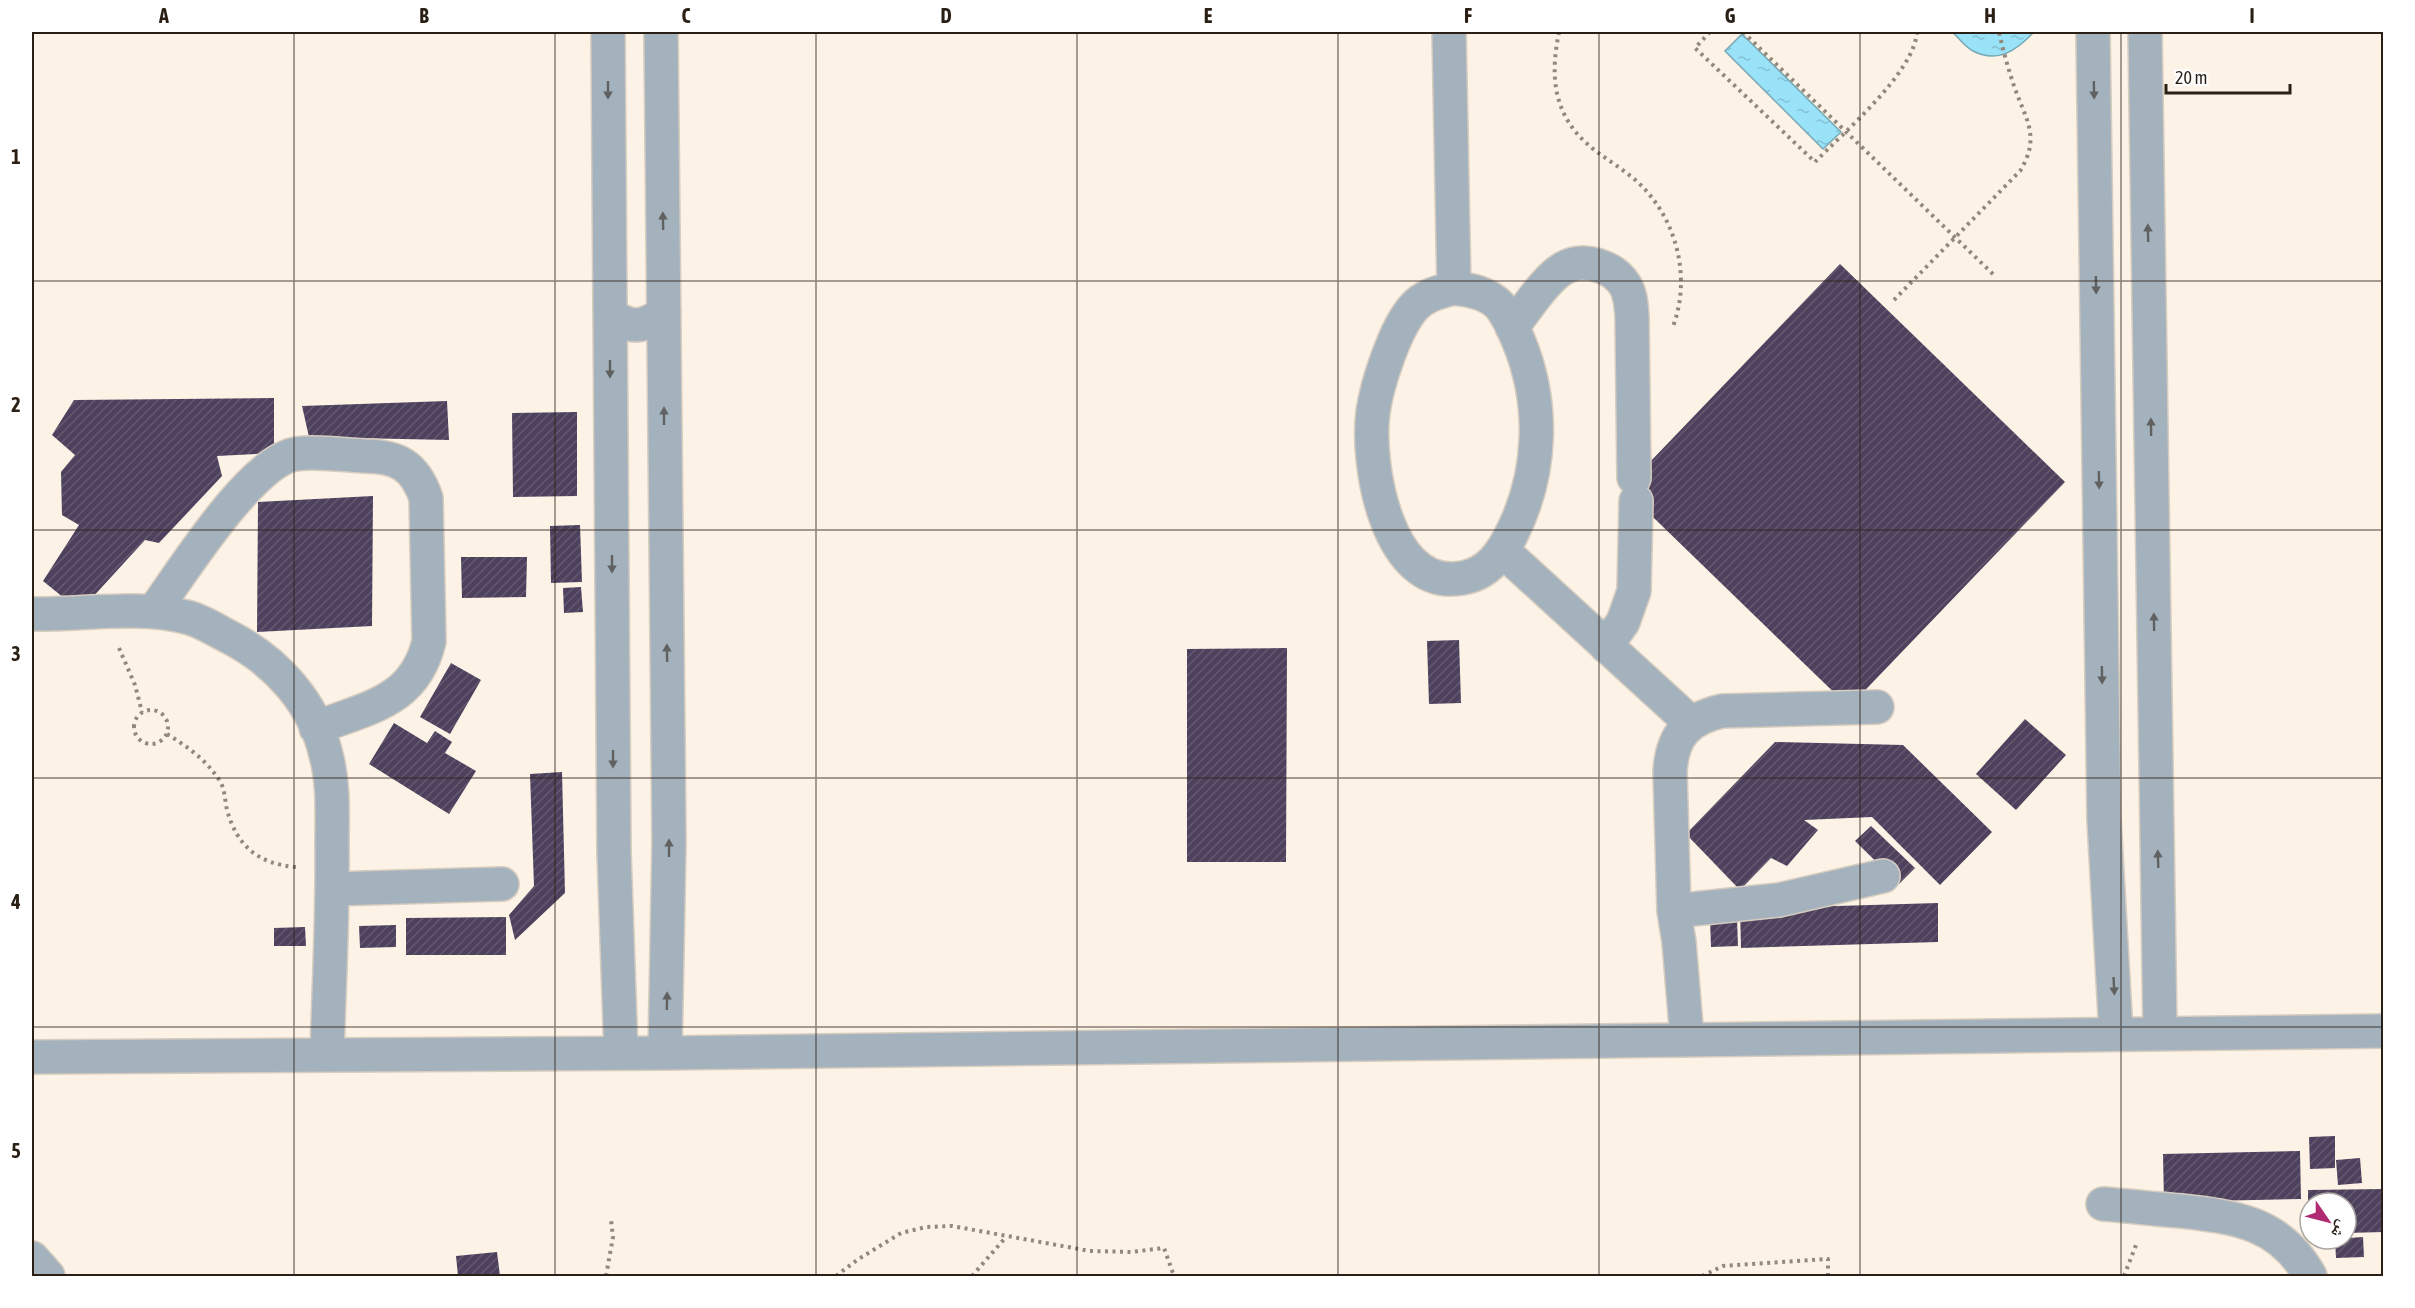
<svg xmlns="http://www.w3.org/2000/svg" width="2415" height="1308" font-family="'Asap Condensed','Noto Naskh Arabic',sans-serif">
<defs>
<pattern id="water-ripples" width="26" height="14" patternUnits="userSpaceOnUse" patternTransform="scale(1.5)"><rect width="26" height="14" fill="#99e2f8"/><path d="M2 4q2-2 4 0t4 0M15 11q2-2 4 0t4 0" fill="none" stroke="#84c1d4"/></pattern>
<pattern id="building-hatch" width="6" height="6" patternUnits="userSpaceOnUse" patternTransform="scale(1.5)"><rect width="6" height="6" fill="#4d415d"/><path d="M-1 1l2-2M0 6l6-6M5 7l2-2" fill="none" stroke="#645a6f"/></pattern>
</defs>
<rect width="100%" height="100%" fill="#fdf2e6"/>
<path fill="url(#water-ripples)" stroke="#77a8b4" stroke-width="1.5" d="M1952,32H2034C2017,50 1998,64 1973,51C1965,47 1958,37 1952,32Z
M1742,34L1841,132L1823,149L1725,51Z"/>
<path fill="url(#building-hatch)" d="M1840,264L2065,482L1849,707L1624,489Z
M274,398V453L217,456L222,476L159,543L145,540L80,611L43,581L79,525L62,515L61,472L75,455L52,435L74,400Z
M447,401L449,440L309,437L302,406Z
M577,412V496L513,497L512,413Z
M373,496L372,626L257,632L258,502Z
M580,525L582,582L551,583L550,526Z
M461,557H527L526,597L462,598Z
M581,587L583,612L564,613L563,588Z
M1459,640L1461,703L1429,704L1427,641Z
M1287,648L1286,862H1187V649Z
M451,663L481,680L450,734L420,717Z
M2025,719L2066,755L2016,810L1976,774Z
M394,723L427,743L435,731L452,742L445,753L476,771L449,814L369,764Z
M1775,742L1903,745L1992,832L1940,885L1872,817L1804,820L1818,830L1787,866L1771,858L1740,890L1686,834Z
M562,772L565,893L515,940L509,915L534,886L530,774Z
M1871,826L1915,868L1899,884L1855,841Z
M1938,903V942L1741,948L1740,909Z
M506,917V955H406V918Z
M1737,918L1738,946L1711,947L1710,919Z
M396,925V947L360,948L359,926Z
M305,927L306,946H274V928Z
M2335,1136V1168L2310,1169L2309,1137Z
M2300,1151L2301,1199L2164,1202L2163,1154Z
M2360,1158L2362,1183L2338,1185L2336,1160Z
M2384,1189V1232L2346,1233V1203H2308V1190Z
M2363,1237L2364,1257L2336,1258L2335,1239Z
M497,1252L500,1276H458L456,1256Z"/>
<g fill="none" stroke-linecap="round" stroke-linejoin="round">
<defs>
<path id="minor" d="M608,32L614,852L621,1053
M661,32L669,842L665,1053
M1449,32L1454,288
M2093,32L2104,820L2116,1033
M2145,32L2160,1032
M1454,288C1471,290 1488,293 1500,306C1508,316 1514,330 1519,342C1544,403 1542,472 1513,531C1502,554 1488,574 1462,578C1387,592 1366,464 1373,412C1377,384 1395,328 1414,307C1425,295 1439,292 1454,288Z
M610,313C629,330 645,328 664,312
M1512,327C1526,310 1545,279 1564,268C1584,257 1613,266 1625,285C1631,295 1631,305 1632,316L1634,478
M1503,551L1691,723
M154,611C181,574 251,461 296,454C316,451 343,455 364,456C398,456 415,466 426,498L429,641C415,702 368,707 316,728
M32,614C83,615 136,605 186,617C201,620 217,631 231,638C277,662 314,703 326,755C334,784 332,815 332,845C333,915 329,985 327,1055
M1606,646L1623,622L1634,591L1636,501
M332,889L502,884
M1674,911L1779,900L1883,876
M1687,1038L1679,942L1674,911L1670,772C1672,736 1687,719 1722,711L1877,707
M32,1057L665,1053L2384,1031
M2103,1204C2129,1206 2155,1209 2181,1211C2236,1217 2281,1223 2310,1276
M32,1258L48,1276"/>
</defs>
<use href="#minor" stroke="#d7ccc0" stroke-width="36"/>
<path stroke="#92887d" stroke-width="4" stroke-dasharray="3 4.5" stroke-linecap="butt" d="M1559,32C1553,62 1551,93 1568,121C1584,148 1610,159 1633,178C1676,214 1693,277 1672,329
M1710,32L1695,48L1815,162C1844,132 1914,73 1917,32
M1743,32L1996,277
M1894,300L2020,171C2041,137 2026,120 2014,86C2008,68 2003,50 1999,32
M119,648L135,685L142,712
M134 727a17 17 0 1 1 34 0a17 17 0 1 1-34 0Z
M167,734C188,747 208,761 221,783C225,791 225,801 227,810C237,846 258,864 296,867
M606,1276L613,1237L611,1220
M836,1276L857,1260L901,1233L926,1227L952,1226L1090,1251L1131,1252L1164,1248L1174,1276
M972,1276L1006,1237
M1702,1276L1723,1266L1828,1259V1276
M2124,1276L2136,1245"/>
<use href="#minor" stroke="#a3b2bc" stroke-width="33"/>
</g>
<defs><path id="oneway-solid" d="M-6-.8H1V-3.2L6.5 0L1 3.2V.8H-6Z" transform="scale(1.5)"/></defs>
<g fill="#606160">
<use href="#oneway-solid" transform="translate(608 90) rotate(90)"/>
<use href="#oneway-solid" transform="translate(2094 90) rotate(89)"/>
<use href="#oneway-solid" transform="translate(663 221) rotate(-91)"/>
<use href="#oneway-solid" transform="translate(2148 233) rotate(-91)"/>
<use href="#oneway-solid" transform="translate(2096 285) rotate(89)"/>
<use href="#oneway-solid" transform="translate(610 369) rotate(90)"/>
<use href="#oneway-solid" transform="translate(664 416) rotate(-90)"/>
<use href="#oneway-solid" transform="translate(2151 427) rotate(-91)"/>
<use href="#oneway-solid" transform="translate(2099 480) rotate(89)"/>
<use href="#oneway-solid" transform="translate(612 564) rotate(90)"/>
<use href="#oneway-solid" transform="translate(2154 622) rotate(-91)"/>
<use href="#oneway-solid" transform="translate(667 653) rotate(-91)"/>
<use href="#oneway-solid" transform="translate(2102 675) rotate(89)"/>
<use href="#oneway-solid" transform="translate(613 759) rotate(90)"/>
<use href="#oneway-solid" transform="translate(669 848) rotate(-90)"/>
<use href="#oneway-solid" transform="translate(2158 859) rotate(-92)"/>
<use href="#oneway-solid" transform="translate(2114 986) rotate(87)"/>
<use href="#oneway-solid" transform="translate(667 1001) rotate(-89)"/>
</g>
<path fill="none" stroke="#291f15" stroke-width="1.5" stroke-opacity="0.55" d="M294,32V1276M555,32V1276M816,32V1276M1077,32V1276M1338,32V1276M1599,32V1276M1860,32V1276M2121,32V1276M32,281H2384M32,530H2384M32,778H2384M32,1027H2384"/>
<rect width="2415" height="1308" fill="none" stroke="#ffffff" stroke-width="66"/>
<g transform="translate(2328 1221) rotate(125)"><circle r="28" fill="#ffffff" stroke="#a9a5a1" stroke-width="1.5"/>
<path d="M0-4.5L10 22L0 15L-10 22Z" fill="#af2a70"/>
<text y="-9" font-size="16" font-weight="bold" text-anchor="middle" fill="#291f15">ش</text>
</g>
<path d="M2166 84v9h124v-9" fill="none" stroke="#291f15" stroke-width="3"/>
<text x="2175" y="84" font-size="18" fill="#291f15" stroke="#ffffff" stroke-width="4.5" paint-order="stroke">20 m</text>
<rect x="33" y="33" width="2349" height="1242" fill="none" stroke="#291f15" stroke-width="2"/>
<g font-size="20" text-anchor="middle" font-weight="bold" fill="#291f15">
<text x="164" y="23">A</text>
<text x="424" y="23">B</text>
<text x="686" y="23">C</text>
<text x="946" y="23">D</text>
<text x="1208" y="23">E</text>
<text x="1468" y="23">F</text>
<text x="1730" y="23">G</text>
<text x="1990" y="23">H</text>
<text x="2252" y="23">I</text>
<text x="16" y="164">1</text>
<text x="16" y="412">2</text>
<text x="16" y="661">3</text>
<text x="16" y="909">4</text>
<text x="16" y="1158">5</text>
</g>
</svg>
